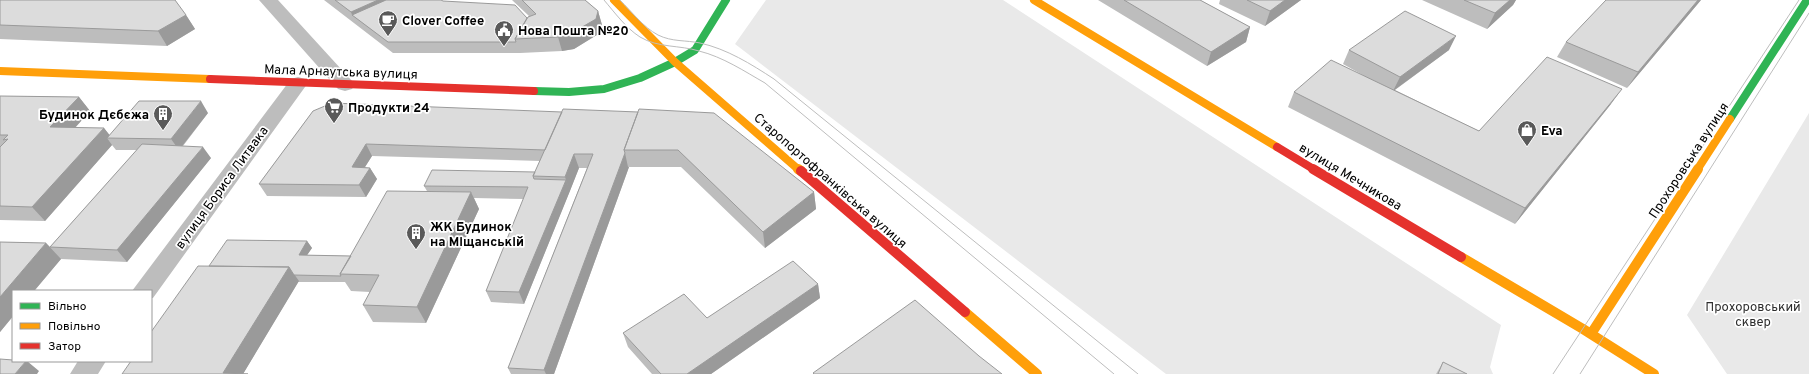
<svg xmlns="http://www.w3.org/2000/svg" width="1809" height="374" font-family="Overpass,sans-serif">
<rect width="100%" height="100%" fill="#fff"/>
<path fill="#e9e9e9" d="M766,0H1003L1501,325L1490,367L1493,374H1166L735,44Z
M1809,113V374H1727L1687,315Z"/>
<g fill="none" stroke-linecap="round" stroke-linejoin="round">
<path fill="#bdbdbd" fill-rule="evenodd" d="M259,0H278L352,81L355,85L352,89L345,91L338,89Z
M298,77L305,79L308,83L305,87L153,298H151V291H132L291,79Z
M78,361H106L98,374H70Z"/>
<path stroke="#30b455" stroke-width="8" d="M534,91L569,92L604,89L640,78L675,62L695,50L726,0
M1730,119L1807,0"/>
<path stroke="#ff9f0a" stroke-width="8" d="M614,0L675,62L799,170
M1034,0L1277,147
M0,71L210,79
M1697,170L1730,119"/>
<path stroke="#ff9f0a" stroke-width="10" d="M798,169L801,171
M1461,257L1583,329L1654,374
M965,312L1037,374
M1591,334L1698,169"/>
<path stroke="#e5322d" stroke-width="8" d="M210,79L534,91
M1277,147L1315,170"/>
<path stroke="#e5322d" stroke-width="10" d="M1313,169L1461,257
M801,171L965,312"/>
<path stroke="#bdbdbd" stroke-width="1" d="M604,0C615,13 626,28 640,37C658,48 680,45 699,51C723,57 744,71 765,83L1114,374
M620,0C632,12 643,27 658,35C672,42 686,40 700,43C727,49 751,64 774,79L1138,374
M1553,374L1799,0
M1580,374L1809,13"/>
</g>
<path fill="#bdbdbd" d="M0,0L186,15L195,29L167,46L0,39Z
M324,0H441L443,1L527,18L529,16L512,0H585L598,11L602,25L600,33L574,49L562,51L520,53H393Z
M1098,0H1200L1250,27L1246,42L1207,66Z
M1220,0H1301L1265,26L1219,4Z
M1422,0H1516L1513,5L1487,29Z
M1701,0L1627,88L1557,57L1566,42Z
M1349,50H1449L1395,90L1479,131L1611,104L1515,224L1288,107L1294,92L1368,78L1343,64Z
M0,96L79,97L90,111L75,128H104L109,135L208,113L183,146L211,158L127,262L61,259L0,332V242L46,243L50,247L137,150H116L112,145L45,221L0,220Z
M313,111L562,112L814,192L816,209L765,248L681,167H629L554,374H511L508,368L587,168H579L524,304L491,302L486,291L524,199L474,198L479,209L426,323L373,322L363,305L370,292L351,291L345,282H298L243,374H122L209,266L307,241L312,248L307,255L351,256L427,191L424,186L535,172L540,161L372,156L365,167L370,168L377,179L366,197L267,196L259,184Z
M818,284L820,298L711,374H652L628,347L623,333L707,318Z
M1443,362L1467,374H1436L1439,369Z"/>
<path fill="#9a9a9a" d="M378,0H416L352,15L351,12Z
M1285,0H1301L1265,26L1270,11Z
M1510,0H1516L1513,5L1487,29L1495,13Z
M1698,0H1701L1627,88L1638,72Z
M598,11L602,25L600,33L574,49L562,51L558,37Z
M186,15L195,29L167,46L158,31Z
M1250,27L1246,42L1207,66L1211,52Z
M1456,36L1449,50L1393,91L1400,77Z
M1622,89L1611,104L1515,224L1525,208Z
M79,97L90,111L62,142L50,127Z
M201,101L208,113L179,150L171,139Z
M104,128L112,138H107L112,145L45,221L32,207Z
M366,144L372,156L358,178L352,167Z
M203,147L211,158L127,262L117,250Z
M625,153L628,167H629L554,374H546L544,370Z
M574,154L579,168L570,191L565,177Z
M370,168L377,179L366,197L359,185Z
M566,180L570,191L524,304L519,292Z
M471,192L479,209L426,323L417,307Z
M814,192L816,209L765,248L763,232Z
M307,241L312,248L303,261L299,255Z
M46,243L61,259L34,291H13V316L0,332V297Z
M289,267L299,281L243,374L223,373Z
M818,284L820,298L711,374H687Z
M26,361H27L39,371L37,374H15Z"/>
<path fill="#dcdcdc" stroke="#9a9a9a" d="M0,0H175L186,15L158,31L0,25Z
M335,0H378L351,12Z
M386,0H441L443,1L515,5L527,18L515,39L516,42H388L352,15Z
M522,0H585L598,11L596,19L570,34L558,37L515,39L528,17L536,14Z
M1124,0H1200L1250,27L1211,52Z
M1247,0H1285L1270,11Z
M1464,0H1510L1495,13Z
M1606,0H1698L1638,72L1566,42Z
M1405,11L1456,36L1400,77L1349,50Z
M1547,57L1622,89L1525,208L1294,92L1331,60L1479,131Z
M0,96L79,97L50,127L104,128L32,207L0,206V147L8,139L3,140L8,135H0Z
M139,101H201L171,139L107,138Z
M332,103L562,112L545,150L366,144L352,167L370,168L359,185L259,184L313,111Z
M563,109L638,112L624,150L625,153L544,370L508,368L593,154H574L565,177L533,176Z
M639,109L714,113L814,192L763,232L678,150H624Z
M142,144L203,147L117,250L50,247Z
M432,170L535,172L533,176L534,179L566,180L519,292L486,291L528,187L424,186Z
M387,191L471,192L417,307L363,305L379,275L340,274Z
M227,240L307,241L299,255L351,256L340,274L341,276L294,275L289,267L209,266Z
M0,242L46,243L0,297Z
M793,261L818,284L687,374H661L623,333L684,294L707,318Z
M198,266L289,267L223,373L248,374H122L131,361H151V332Z
M915,300L979,356L1002,374H814L813,373Z
M0,359L13,360V361H26L15,374H0Z
M1443,362L1467,374H1438Z"/>
<defs>
<symbol id="cafe-pin" viewBox="-11 -11 22 30"><path d="M0 17L-7.5 6A9.5 9.5 0 1 1 7.5 6Z" fill="#595959" stroke="#fff"/><path d="M-5.5-4.5H6V0H3Q3 3.5 0 3.5H-2.5Q-5.5 3.5-5.5 0ZM3-3.2v2h1.7v-2ZM-6 4.5H4V6H-6Z" fill="#fff"/></symbol>
<symbol id="civic-pin" viewBox="-11 -11 22 30"><path d="M0 17L-7.5 6A9.5 9.5 0 1 1 7.5 6Z" fill="#595959" stroke="#fff"/><path d="M-.6-6.5H3V-4.5H.6V-3L4-1V1h2V6H-6V1h2V-1L-.6-3ZM-1.2 2.5V6h2.4V2.5Z" fill="#fff"/></symbol>
<symbol id="supermarket-pin" viewBox="-11 -11 22 30"><path d="M0 17L-7.5 6A9.5 9.5 0 1 1 7.5 6Z" fill="#595959" stroke="#fff"/><path d="M-6-5.5h2.5l.6 2H6L4.5 2H-2.5L-4.4-4H-6ZM-1.5 3.2a1.3 1.3 0 1 0 .1 0ZM3 3.2a1.3 1.3 0 1 0 .1 0Z" fill="#fff"/></symbol>
<symbol id="building-pin" viewBox="-11 -11 22 30"><path d="M0 17L-7.5 6A9.5 9.5 0 1 1 7.5 6Z" fill="#595959" stroke="#fff"/><path d="M-4-6H4V6H1V3H-1V6H-4ZM-2.5-4.3h1.7v1.8h-1.7ZM.8-4.3h1.7v1.8H.8ZM-2.5-1h1.7V.8h-1.7ZM.8-1h1.7V.8H.8Z" fill="#fff"/></symbol>
<symbol id="shop-pin" viewBox="-11 -11 22 30"><path d="M0 17L-7.5 6A9.5 9.5 0 1 1 7.5 6Z" fill="#595959" stroke="#fff"/><path d="M-5-2.5h2.3a2.7 3.5 0 0 1 5.4 0H5L5.5 6h-11ZM-1.5-2.5h3a1.5 2.3 0 0 0-3 0Z" fill="#fff"/></symbol>
</defs>
<g fill-rule="evenodd">
<use href="#cafe-pin" x="377" y="9" width="22" height="30"/>
<use href="#civic-pin" x="493" y="19" width="22" height="30"/>
<use href="#supermarket-pin" x="323" y="96" width="22" height="30"/>
<use href="#building-pin" x="152" y="103" width="22" height="30"/>
<use href="#shop-pin" x="1516" y="119" width="22" height="30"/>
<use href="#building-pin" x="405" y="222" width="22" height="30"/>
</g>
<g text-anchor="middle" stroke-width="3.5" stroke-linejoin="round" paint-order="stroke">
<g font-size="13" font-weight="bold" fill="#000" stroke="#fff" text-anchor="start">
<text x="402" y="25">Clover Coffee</text>
<text x="518" y="35">Нова Пошта №20</text>
<text x="348" y="112">Продукти 24</text>
<text x="149" y="119" text-anchor="end">Будинок Дєбєжа</text>
<text x="1541" y="135">Eva</text>
<text x="430" y="231">ЖК Будинок<tspan x="430" dy="15">на Міщанській</tspan></text>
</g>
<g font-size="13" fill="#000" stroke="#fff">
<text transform="translate(341 71) rotate(2)" y="5">Мала Арнаутська вулиця</text>
<text transform="translate(1688 160) rotate(-57)" y="5">Прохоровська вулиця</text>
<text transform="translate(1351 176) rotate(31)" y="5">вулиця Мечникова</text>
<text transform="translate(831 180) rotate(41)" y="5">Старопортофранківська вулиця</text>
<text transform="translate(221 187) rotate(-54)" y="5">вулиця Бориса Литвака</text>
</g>
<g font-size="13" fill="#2e2e2e" stroke="#fff">
<text x="1753" y="311">Прохоровський<tspan x="1753" dy="15">сквер</tspan></text>
</g>
</g>
<rect x="12" y="290" width="140" height="72" fill="#ffffff" stroke="#999999"/>
<rect x="20" y="303" width="20" height="6" fill="#30b455" stroke="#999999"/>
<text x="48" y="310" font-size="12" fill="#000000">Вільно</text>
<rect x="20" y="323" width="20" height="6" fill="#ff9f0a" stroke="#999999"/>
<text x="48" y="330" font-size="12" fill="#000000">Повільно</text>
<rect x="20" y="343" width="20" height="6" fill="#e5322d" stroke="#999999"/>
<text x="48" y="350" font-size="12" fill="#000000">Затор</text>
</svg>
